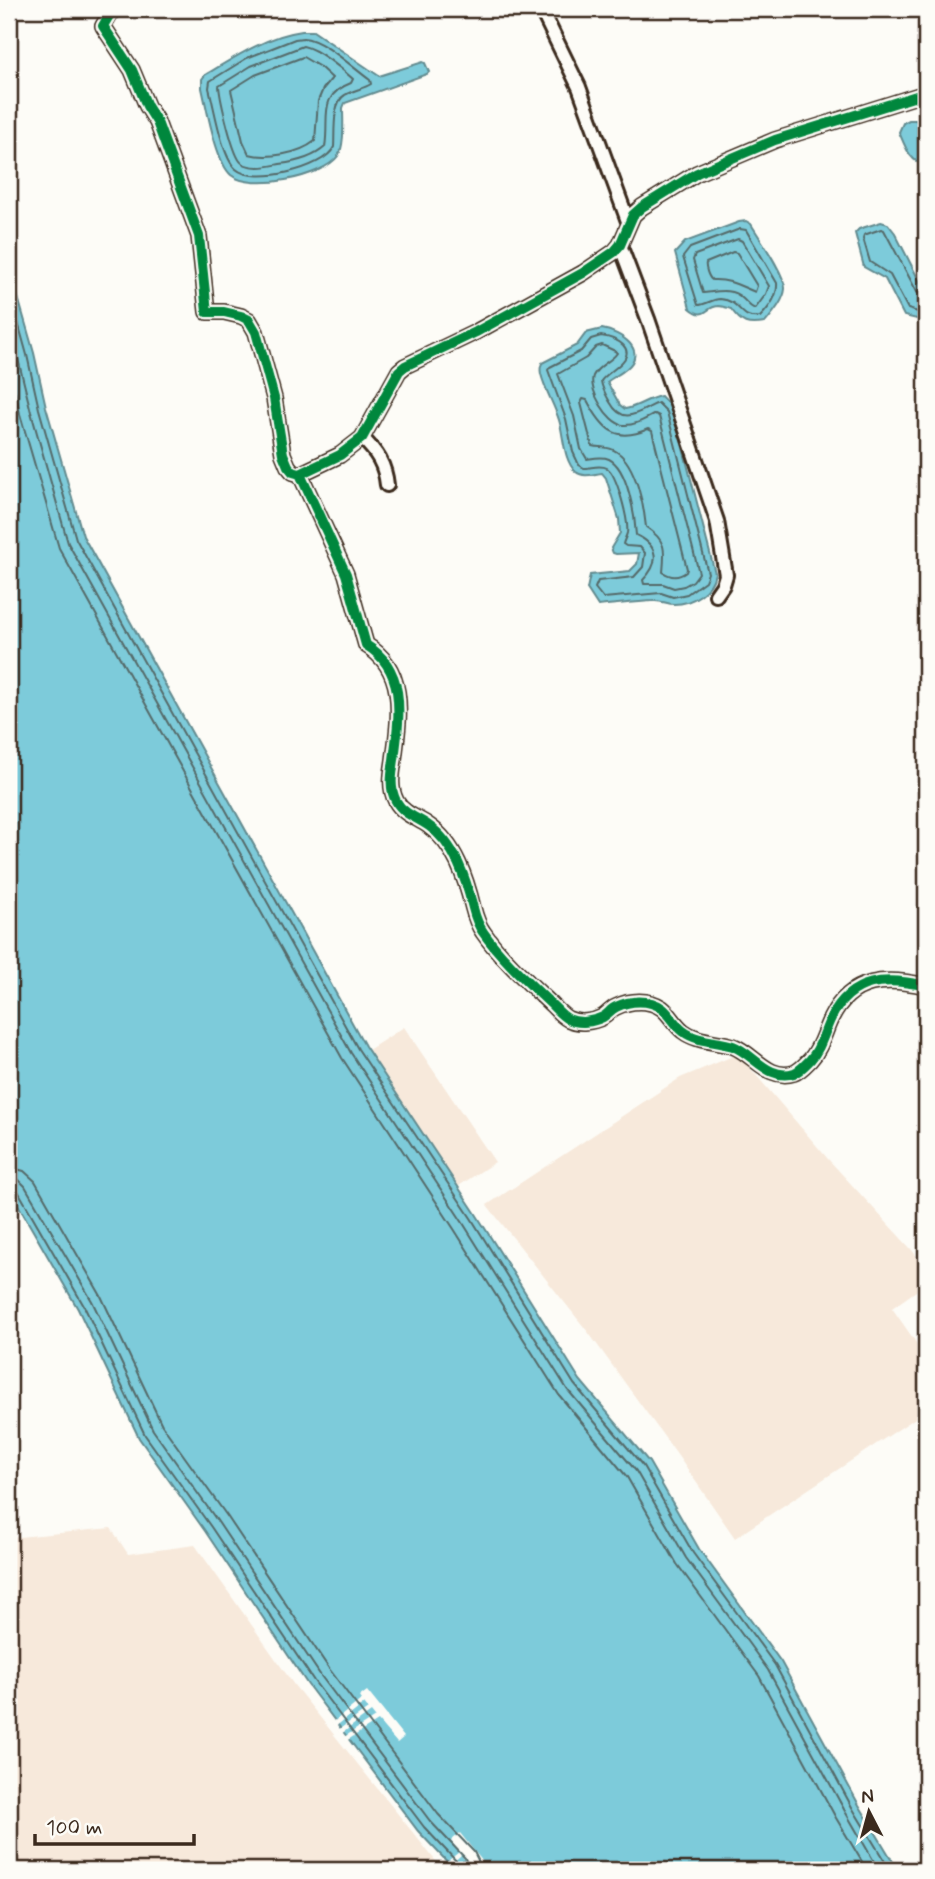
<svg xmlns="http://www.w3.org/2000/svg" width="935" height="1879" font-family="Mynerve,sans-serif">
<rect width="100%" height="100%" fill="#fdfcf7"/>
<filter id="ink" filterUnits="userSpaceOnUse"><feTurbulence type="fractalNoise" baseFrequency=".0143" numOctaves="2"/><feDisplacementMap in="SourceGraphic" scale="14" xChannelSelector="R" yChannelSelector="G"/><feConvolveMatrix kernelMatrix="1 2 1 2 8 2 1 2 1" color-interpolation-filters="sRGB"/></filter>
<g filter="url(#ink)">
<path fill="#f7e9db" d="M404,1027L495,1162L439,1199L348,1063Z
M738,1054L828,1159L911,1249L926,1268V1284L892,1308L926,1357V1411L735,1538L678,1456L588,1332L487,1205L680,1078Z
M111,1528L128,1554L195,1545L294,1685L443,1870H9V1538Z"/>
<path fill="#7dcbda" stroke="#638b8f" stroke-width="2" d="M302,31H313L379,76L423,62L425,63L429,72L427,74L345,103L343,108C343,120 345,146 338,156C323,177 252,192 231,175C216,162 207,109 202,88V79L205,75C233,58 269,35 302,31Z
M909,120H916L921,131L926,135V165C910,163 905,146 899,132L903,123Z
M746,221L751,224C759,237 786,276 785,289C784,301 772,314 765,323C747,326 742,324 731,309C727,308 723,306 718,306C705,307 705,321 690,308L675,253L685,242L739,222Z
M881,222L888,224L895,233L926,294V317L921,320L904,316L885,279L864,267L855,233L859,229Z
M9,266L34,353L46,407L83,536L365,1046L476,1214L580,1380L649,1462L699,1549L781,1662L859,1805L898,1870H455L418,1831L308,1685L205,1531L139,1438L78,1309L9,1189Z
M602,329C620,332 649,350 626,369C620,374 613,377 607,382L620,405L625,409C638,407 648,398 661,396L673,409L715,573C712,591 692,604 674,604C667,604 661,600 653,601C634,602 616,604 598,606L587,589L590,575L630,571L637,564L639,553L616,554L613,553L611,548L620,533L619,519L606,478L602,473C593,474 584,478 576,472C563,460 564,436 559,420C554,404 545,390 541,374C540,367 540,369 542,363L577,345L586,333Z"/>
<path fill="#fdfcf7" d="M367,1691L404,1737L397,1743L378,1721L346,1741L344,1737L375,1717L371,1712L341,1734L338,1730L368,1709L364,1704L335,1727L332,1723L361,1700L359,1697Z
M460,1833L483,1862L472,1869L461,1855L448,1867L444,1864L459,1852L451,1841Z"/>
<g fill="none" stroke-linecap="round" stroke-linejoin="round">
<path stroke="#556a69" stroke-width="2" d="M303,38C323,39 353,68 370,80L371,84C363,89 353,90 345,95C332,102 335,133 334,147C324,169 254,185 236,169C222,158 214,106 209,88L210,81L247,58L295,39Z
M303,46C318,49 342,69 353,79L351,83C317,96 330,117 325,147C313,158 296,162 280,164C269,166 253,170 242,163C233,157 220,98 219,86L251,66Z
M303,57L320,67L332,78L323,89L318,101L315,141C299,154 268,159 249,154L243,141L231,90L255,75Z
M740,229L746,230L777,283C778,296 769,308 760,317C738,320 743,301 720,299C712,299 706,305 698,305L683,257L690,248Z
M738,239L742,241L769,286L766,294L755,309C748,306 748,303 742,298C732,287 715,292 703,293L693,260L695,255Z
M733,252L737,253L757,286L755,292C740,286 730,279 712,280C708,277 705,267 706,263Z
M9,290L27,355L39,409L76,539L358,1049L471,1218L574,1384L643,1466L693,1553L775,1665L853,1809L890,1870
M926,295H921L917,292L884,230L881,229L864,235L863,238L870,262L890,275L908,309L918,312L926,311
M9,322L31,412L68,543L351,1053L463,1223L567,1389L636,1471L686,1558L768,1670L846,1813L879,1870
M601,336C608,337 618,340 623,345C637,359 607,371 601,381C602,389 606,395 610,402C624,427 639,411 658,403L667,412L708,573L705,581L687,594L673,597L661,593L603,598L595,588L598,581L634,577L643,567L645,553L640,547L626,546L623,544C624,540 626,537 627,533C629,522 617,474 607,468C600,464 591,468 584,468L579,465L573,452L566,419L548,370L550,367L581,351L591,339Z
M602,345L615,351L617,353C611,362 598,365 593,376C588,390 608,423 623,425C635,426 645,419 655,414L659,416L699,573L693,581L684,586L674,588L663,584H644L643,580C661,562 658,545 636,535C635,517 628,468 609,459C602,456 594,458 587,459L581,449L574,416L558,374L586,358L596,347Z
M9,362L20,414L59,548L342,1058L454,1229L559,1395L627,1477L677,1564L759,1676L836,1818L867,1870
M583,399L587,400C602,428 615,444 648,429L652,431L687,569L686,572C678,578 670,577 663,572C665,550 667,541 646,527C644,507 636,464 617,452C609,446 600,448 592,446L581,403Z
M9,1167L24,1171L35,1181L101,1296L162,1425L227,1516L330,1670L438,1814L474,1852L478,1860L479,1870
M9,1178L18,1179L25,1186L92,1301L153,1430L218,1522L321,1676L430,1821L465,1858L469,1870
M9,1187H14L18,1191L84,1306L145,1435L211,1527L314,1681L424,1827L458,1863L460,1870"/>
<defs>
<path id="minor" d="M110,9V14L103,26L132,70L147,106L157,122L199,236L207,312H224L241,316L249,320L256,332L274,398L283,454L288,466L293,472L300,474L340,455L362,438L399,371L405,366L476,332L583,273L614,252L620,245L633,215L642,207L697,173L775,140L926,93
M541,9L579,87L629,224
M620,245L648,319L717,521L726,575L723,585L716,595
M362,438C377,452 385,465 387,485
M300,474L346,574L366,645C408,670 399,718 394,760C392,773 389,788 396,801C403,814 418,818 429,826C455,844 466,879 473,908C475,916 478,925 483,932C500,957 530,984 552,1005C557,1010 562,1016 568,1019C579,1024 593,1022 603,1017C608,1014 611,1009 616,1007C630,1000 649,999 662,1008C670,1014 675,1025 683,1031C697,1042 717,1041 733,1046C754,1054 768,1081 794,1073C800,1071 805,1065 810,1060C821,1048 824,1032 831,1018C851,977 887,977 926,986"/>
</defs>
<use href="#minor" stroke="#3b2a1e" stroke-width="18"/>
<use href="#minor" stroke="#fdfcf7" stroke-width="12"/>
<defs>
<path id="cycleway" d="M110,9V14L103,26L132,70L147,106L157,122L199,236L207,312H224L241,316L249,320L256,332L274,398L283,454L288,466L293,472L300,474L340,455L362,438L399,371L405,366L476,332L583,273L614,252L620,245L633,215L642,207L697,173L775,140L926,93
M300,474L346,574L366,645C408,670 399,718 394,760C392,773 389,788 396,801C403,814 418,818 429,826C455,844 466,879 473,908C475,916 478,925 483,932C500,957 530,984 552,1005C557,1010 562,1016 568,1019C579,1024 593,1022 603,1017C608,1014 611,1009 616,1007C630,1000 649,999 662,1008C670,1014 675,1025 683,1031C697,1042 717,1041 733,1046C754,1054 768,1081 794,1073C800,1071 805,1065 810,1060C821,1048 824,1032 831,1018C851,977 887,977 926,986"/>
</defs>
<use href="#cycleway" stroke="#fdfcf7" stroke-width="15"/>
<use href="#cycleway" stroke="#00873e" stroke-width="10"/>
</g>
</g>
<rect width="935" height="1879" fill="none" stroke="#fdfcf7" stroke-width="35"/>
<rect x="18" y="18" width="900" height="1844" fill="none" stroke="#3b2a1e" stroke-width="2.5" filter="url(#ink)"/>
<g transform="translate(869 1812) rotate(354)" stroke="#fdfcf7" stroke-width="5" paint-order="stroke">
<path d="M0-5L12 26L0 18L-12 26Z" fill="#3b2a1e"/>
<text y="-10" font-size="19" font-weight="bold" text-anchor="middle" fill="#3b2a1e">N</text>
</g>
<path d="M35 1834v10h159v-10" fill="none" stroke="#3b2a1e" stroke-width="3.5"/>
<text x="46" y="1834" font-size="21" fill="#3b2a1e" stroke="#fdfcf7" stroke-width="5" paint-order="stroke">100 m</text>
</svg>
